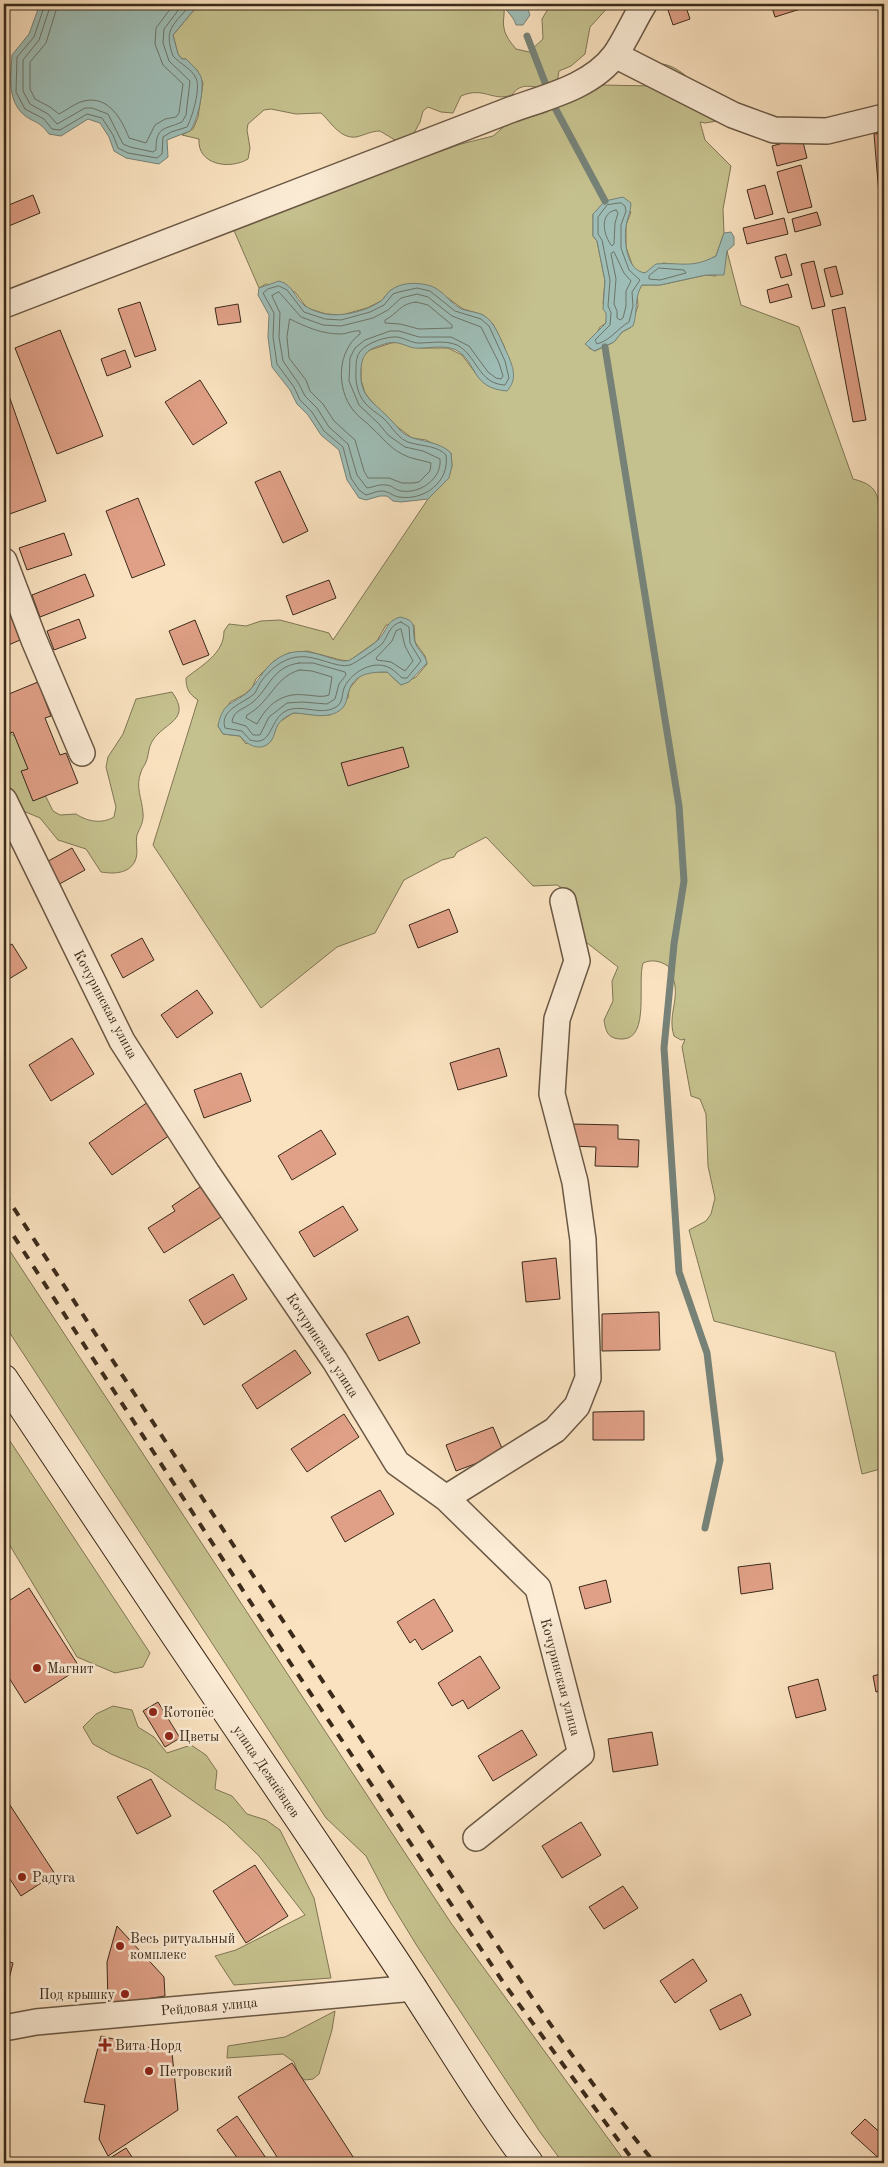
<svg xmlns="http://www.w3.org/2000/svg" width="888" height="2167" font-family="'Old Standard TT',serif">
<rect width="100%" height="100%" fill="#fae2c0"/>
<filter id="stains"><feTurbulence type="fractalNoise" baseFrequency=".004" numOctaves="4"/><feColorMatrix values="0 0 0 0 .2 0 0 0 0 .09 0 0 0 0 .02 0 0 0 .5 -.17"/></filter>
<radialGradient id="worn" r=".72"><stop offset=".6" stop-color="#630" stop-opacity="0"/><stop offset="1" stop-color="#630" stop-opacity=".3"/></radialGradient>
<path fill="#c5c18e" stroke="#807654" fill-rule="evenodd" d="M199,4H503C506,12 502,20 504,28C505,36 512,44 516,49L529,52L543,39L542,19L551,4H611L590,27L585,54L571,66L559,71L557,83C554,84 549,87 546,88C533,88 521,81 512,95C492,102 484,86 461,96L453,113L441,112L428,107L423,111L420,122L414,133L395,140L380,131C371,131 365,135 356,137C340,139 331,122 321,113L296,114L271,109L264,110L248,124L247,130L250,148L248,159C230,170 197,165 199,139L182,135L193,129L198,117L203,83L197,70L186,59H182L178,54L173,35Z
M663,64C689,69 707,101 723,120L705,123L700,122L705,140L731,166L723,209L724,233L716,256L704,262L690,266L663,263L645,273L638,272L633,267L626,247V225L631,212L593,214V236L597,241L605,281L603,303L607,313L606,323L600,327L589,348L595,351L614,342L622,332L630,328L638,306L637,294L642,285H660L706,275L716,276L727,251L741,305L799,327L853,479C882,486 878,499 879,524L884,530V1468L862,1474L835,1352L714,1321L689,1230L706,1221L711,1214L715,1198L708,1166L706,1114L700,1099L691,1096L682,1047L685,1039L681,1040L674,1036C666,1011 685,996 668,966C660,961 652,959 643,963C637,982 650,1038 623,1039C620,1039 615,1039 612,1037C606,1034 605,1026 604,1020L613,1001L612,981L618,967L582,939L570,893L557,885L533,886L486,837L457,852L454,857L442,860L404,880L375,933L337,947L261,1008L153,845L198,700C189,694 186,689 186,678C202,665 224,654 224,631L229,624L246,626L261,621L280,620L329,633L333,640L428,499L448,478L452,466L451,453L426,440L412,438L396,426L376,407L365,393L361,380V360L364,354L370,350L391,343L397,342L419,348H448L462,355L480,379L505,348L493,324L483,315L463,309L448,298L410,284L391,290L381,301L367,308L342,315L326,314L307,308L295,292L266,284L259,288L232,226L461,144L493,136L507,124L547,112L554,106L601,85L653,86ZM386,625H414L415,642L425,656L427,664L416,677L401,685L387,672H369L360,676L349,689L348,698L330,715L293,713L246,744L240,736L223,734L218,726L230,702L245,694L252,688L256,679L274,661L289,653L307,651L341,660L349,661L377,641Z
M172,692C192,720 165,722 153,740C148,747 149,755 146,762C145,765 142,768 141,772C135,787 142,798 143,813C144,822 140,827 137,835C135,843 139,853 135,861C129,874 113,874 101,872L86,849L58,840L40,818L21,810L4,796V729L16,737L53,811L60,815L76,814C88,822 102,824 114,817L116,807L106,767L108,757L123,734L136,699Z
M4,1242L451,1923L626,2163H563L540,2132L417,1946L389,1900L366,1856L326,1818L4,1324Z
M4,1432L150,1653L143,1667L115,1673L77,1657L9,1544L4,1548Z
M113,1706L132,1710L138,1727L154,1737L167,1753L191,1745L206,1755L217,1771L215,1789L232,1796L247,1814L266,1820L280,1830L314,1898L331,1978L234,1985L215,1956L236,1950L305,1915L259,1856L226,1824L149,1770L111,1754L93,1744L83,1727L96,1714Z
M335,2011L332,2030L319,2074L313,2079L305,2080L299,2076L294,2062L283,2054L227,2058L228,2046L285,2037Z"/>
<path fill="#9ebdb6" stroke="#768278" d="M40,4H199L173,35L178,54L182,59H186C191,64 198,70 201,77C205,89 197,123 190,131L167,140L168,157L159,164L126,158L114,151L109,137L100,123L88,119L61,136L49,134C38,119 32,123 22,113C7,98 11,74 12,55L29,34Z
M503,4H526L530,15L523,25H516C513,15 506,12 503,4Z
M623,197L631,203C631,212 627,218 626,226C624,242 626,270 645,273L656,264C682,262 691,269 716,256L724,233L731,232L734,237V245L727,251L724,275H706L660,285H642C634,297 638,312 633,326L622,332L614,342L594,351L585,344L606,323V313L603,309L605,281L597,241L593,236V214L605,201Z
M279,281C294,285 294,298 305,306C311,310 320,313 326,314C343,317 367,311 381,301C385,298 387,292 391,290C401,282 419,282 431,286C442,290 448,300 458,307C466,312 475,311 483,315C495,321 501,341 507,353C513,366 518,379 507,391C470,388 478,362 456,350C443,344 427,349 414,348C405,346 399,341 388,343C372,348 362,350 361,369C359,395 371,400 387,416C395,423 401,435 413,438C426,442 441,443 451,453L452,466L449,478L428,499L401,502L393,501L387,496H380L366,500L359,498L347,480L339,450L321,435L308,415L297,404L290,390L272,367L268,337L269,315L258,295L259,288Z
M400,617C419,621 411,628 415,642C418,651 425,654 427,663L409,682L401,685L387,672C372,672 354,673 349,691C346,699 347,706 339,711C325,720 307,713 293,713C288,716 283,718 279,723C275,728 275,736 271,741C261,753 247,745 240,736L223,734L218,726C223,700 234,705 249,691C257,683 263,670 273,662C304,636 334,667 350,660C355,657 374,644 378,640C387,631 386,621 400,617Z"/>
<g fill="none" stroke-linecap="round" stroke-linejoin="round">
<path stroke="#6c7468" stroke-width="1" d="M45,4L34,37L17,57L16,92L25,109L44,119L52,129L60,130L87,114L102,118L113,135L118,148L128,153L157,158L162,154L163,137L171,132L187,127C192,118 201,88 196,78C191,68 180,64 173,56C163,28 174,25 191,4
M51,4L39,40L23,60V91L30,104L48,114L57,124L85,108H92L108,114L123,144L130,147L153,152L156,150C156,126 164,130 182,122L186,115L190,81L169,61L163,43L164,29L183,4
M58,4L46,43L30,62V89L35,99L50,107L59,114C67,110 75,103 84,101C109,95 122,120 129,138L146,143L155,125L165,119L176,117L179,113L183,84L163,65L155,44L156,28L174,4
M621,203L625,206L626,211L621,225V248L629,270L640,280L632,292L633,306L629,322C617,329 611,340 597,344L595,340L610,325L611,313L608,306L610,280L602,240L598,234V217L607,205Z
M616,210L618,213L615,223L614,244L612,246C604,237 598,213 616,210Z
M614,252L624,273L631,281L626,291V306L623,318L620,320L617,318V311L614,304L616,279L611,254Z
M659,268L684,270L686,273L660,280L649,279V276Z
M279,286L287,290L304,312L325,319L341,320L370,312L384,305L393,294L399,292L417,288L430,291L455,311L481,319L489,326L505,361L509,378L505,385C478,384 477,355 457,345C445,340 432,343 419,343C411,343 405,338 397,337C387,336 365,343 359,353C356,358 356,365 356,371C355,382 358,395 365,403C370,409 377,413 383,418C392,426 398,440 411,443C422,446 438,446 446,455C450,482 424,501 399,497C392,496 389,491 381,491C376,491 371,494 366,495L359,490L351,478L343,447L324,431L312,412L300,400L294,387L277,364L273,337L274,313L263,293L268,289Z
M279,292L301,317L323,325L341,326L373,318L388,310L401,298L417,294L428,297L452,316L481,327L499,363L503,376L501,379L496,378L488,372L469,346L451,337H419L399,331H390L365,340L355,348L350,358L349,381L359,405L379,424L388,435L405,447L423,451L440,459C442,479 420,494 401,491C395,490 392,485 386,485C379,484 374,487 367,488L357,475L348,444L329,427L317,408L305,396L299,384L283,361L279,337L280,313L272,296Z
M416,302L428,305L452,325V328L419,329L400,324L385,323V320C399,313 399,304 416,302Z
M290,319C306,327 322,334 340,334C347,334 354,330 360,331V334C337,351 336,388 353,410C359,418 367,422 373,429C383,438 390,448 402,454C410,459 422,460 431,463L430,471L419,482L413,483H402L389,478H368L364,471L355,440L334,421L323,404L310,391L306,380L289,358L287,337Z
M401,622L409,627L410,643L421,661L407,678H402C399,675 395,671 390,668C374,659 352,672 345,686C341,694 344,702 336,707C320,717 300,702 284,712C269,722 272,747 250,740L242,731L225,728C219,709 245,703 255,693C257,690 258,686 260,683C269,670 282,659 297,657C315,654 337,669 350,665C354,664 379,647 382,644C389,635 389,625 401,622Z
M401,629L405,646L413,661L405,671L391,662L377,660L376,658L392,641L396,631Z
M299,663H313L345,672L346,675L339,684L335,699L327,704L302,702L287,703L269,717L260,735H253L246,726L232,722C233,710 245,709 253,702C264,693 269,679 281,670C286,666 293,664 299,663Z
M300,670L312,671L332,677L329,695C321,698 313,695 305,695C282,692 267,705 257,724L246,718L247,715C271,702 275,676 300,670Z"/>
<path stroke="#768278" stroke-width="7" d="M527,36L546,85
M554,106L605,201
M605,347L679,806L684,881L674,944L664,1048L679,1272L707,1353L720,1460L705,1528"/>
</g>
<path fill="#e0a087" stroke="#3b2a1a" d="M666,4H685L690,19L673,25Z
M771,4H812L813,5L775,17Z
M884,133V207H880L874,134Z
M802,138L807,158L777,166L772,146Z
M801,165L812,207L788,213L777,172Z
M765,185L773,214L755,219L747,190Z
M33,195L40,213L4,228V207Z
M817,212L821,225L795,232L792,219Z
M784,218L788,234L747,244L743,228Z
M786,254L792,275L781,278L775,257Z
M814,261L825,306L812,309L801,264Z
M836,266L843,294L831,297L824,269Z
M788,284L792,297L770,303L767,290Z
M140,302L156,350L135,357L118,309Z
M238,304L241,322L218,325L215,308Z
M845,307L866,420L853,422L832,310Z
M60,330L103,436L57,454L15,348Z
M125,350L131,367L107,376L101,359Z
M200,380L227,423L193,445L165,402Z
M7,390L46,501L4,516V391Z
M280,471L308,531L283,543L255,482Z
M138,498L165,565L132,578L106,511Z
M64,533L72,555L27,570L19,548Z
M85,574L94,596L40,617L32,595Z
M329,580L336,598L293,615L286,596Z
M7,606L20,640L4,647V607Z
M79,619L86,638L54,650L47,631Z
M195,620L209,655L183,665L169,631Z
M38,682L51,716L45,718L60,755L66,753L78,783L33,801L21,771L28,769L13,732L7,734L4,727V696Z
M403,747L409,767L348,786L341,763Z
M72,848L85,870L54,887L41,865Z
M449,909L458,932L418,948L409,925Z
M142,938L154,960L123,978L111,955Z
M12,944L27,968L4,982V948Z
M197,990L213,1013L177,1038L161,1015Z
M72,1038L94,1074L51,1101L29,1065Z
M499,1048L507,1076L458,1090L450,1063Z
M241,1073L251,1101L204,1118L194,1090Z
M148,1102L170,1135L112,1175L89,1143Z
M572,1124L618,1125V1139L639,1140L638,1167L595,1166L596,1147L571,1146Z
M321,1130L336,1154L292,1180L278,1156Z
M206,1183L226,1214L164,1253L148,1228L175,1211L172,1206Z
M343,1206L358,1230L314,1257L299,1232Z
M556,1258L560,1299L526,1302L522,1262Z
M233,1274L247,1299L204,1325L189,1300Z
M659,1312L660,1350L602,1351V1314Z
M408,1316L420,1343L379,1361L366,1334Z
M295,1350L311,1373L257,1409L242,1385Z
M644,1411V1440H593V1412Z
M344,1414L359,1437L307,1472L291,1449Z
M493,1427L504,1453L456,1471L446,1445Z
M380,1490L394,1514L345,1542L331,1517Z
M770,1563L773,1589L741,1594L738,1567Z
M606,1580L611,1602L585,1609L579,1587Z
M29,1588L80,1668L25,1703L4,1670V1604Z
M434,1599L453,1631L422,1650L415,1639L410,1643L397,1622Z
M480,1656L500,1688L468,1709L463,1700L452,1706L438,1683Z
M884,1673V1690L876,1692L873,1676Z
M818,1679L826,1710L796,1718L788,1687Z
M158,1702L180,1738L165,1747L143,1711Z
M522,1730L537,1755L493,1781L478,1756Z
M652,1732L658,1765L613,1772L608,1739Z
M151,1779L171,1816L137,1834L117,1797Z
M4,1796L55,1874L21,1896L4,1870Z
M581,1822L601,1855L562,1878L542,1846Z
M255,1865L288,1916L246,1943L213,1891Z
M623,1886L638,1908L604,1929L589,1907Z
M117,1926L164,1977L165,1996L108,2005L107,1962Z
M693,1959L707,1981L675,2003L660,1981Z
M4,1960L13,1963L4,1999Z
M741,1994L751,2015L720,2030L710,2010Z
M101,2036L172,2053L178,2110L108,2156L99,2139L105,2105L84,2102Z
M292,2063L317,2101L357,2163H281L238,2097Z
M237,2116L266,2158L259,2163H241L217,2130Z
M865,2119L884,2136V2163L851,2133Z
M126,2148L136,2163H102Z"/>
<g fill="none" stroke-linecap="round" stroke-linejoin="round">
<defs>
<path id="minor" d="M615,55L733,115L774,130L827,131L884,117
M4,305L510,110C546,97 591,87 615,55C626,39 634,20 644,4
M4,561L34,640L82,753
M4,800L122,1041L207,1173L335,1361L397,1463L446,1498L538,1588L581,1754L476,1838
M446,1498L555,1430L577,1406L588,1378L583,1240L575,1182L552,1094L557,1019L577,961L563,901
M4,2028L36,2022L414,1988"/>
<path id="secondary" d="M4,1379C130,1569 257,1757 385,1946C434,2018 477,2094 529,2163"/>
</defs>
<use href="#minor" stroke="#6b5844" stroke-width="28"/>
<use href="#secondary" stroke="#3b2a1a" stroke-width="30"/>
<use href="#minor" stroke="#fcecd6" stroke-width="25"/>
<use href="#secondary" stroke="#fcecd6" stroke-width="28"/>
<path stroke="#3b2a1a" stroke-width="4" stroke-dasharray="9 9" stroke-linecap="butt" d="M4,1193C140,1403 277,1613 416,1822C493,1937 566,2057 655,2163
M4,1221L275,1640L505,1985L635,2163"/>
</g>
<g fill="#8f2418" stroke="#fcecd6" stroke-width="2">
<circle cx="37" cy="1668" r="5"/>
<circle cx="153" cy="1712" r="5"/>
<circle cx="169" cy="1736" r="5"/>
<circle cx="22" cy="1877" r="5"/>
<circle cx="120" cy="1946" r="5"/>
<circle cx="125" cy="1994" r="5"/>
<path d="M102.5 2037.5h5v5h5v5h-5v5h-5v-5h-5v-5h5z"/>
<circle cx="149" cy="2071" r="5"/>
</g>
<g text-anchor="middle" stroke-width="5" stroke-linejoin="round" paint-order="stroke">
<g font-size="14" fill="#3b2a1a" stroke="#fcecd6">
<text transform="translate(106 1004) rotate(62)" y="5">Кочуринская улица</text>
<text transform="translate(323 1345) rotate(57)" y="5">Кочуринская улица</text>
<text transform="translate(561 1677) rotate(75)" y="5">Кочуринская улица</text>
<text transform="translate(267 1771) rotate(56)" y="5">улица Дежнёвцев</text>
<text transform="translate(209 2006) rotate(-5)" y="5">Рейдовая улица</text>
</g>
<g font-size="14" fill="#3b2a1a" stroke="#fcecd6" text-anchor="start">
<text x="47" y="1673">Магнит</text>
<text x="163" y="1717">Котопёс</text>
<text x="179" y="1741">Цветы</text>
<text x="32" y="1882">Радуга</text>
<text x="130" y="1943">Весь ритуальный<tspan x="130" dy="16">комплекс</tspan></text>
<text x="115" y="1999" text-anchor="end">Под крышку</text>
<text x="115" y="2050">Вита Норд</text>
<text x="159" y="2076">Петровский</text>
</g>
</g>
<rect width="888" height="2167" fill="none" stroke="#fae2c0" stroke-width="20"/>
<rect x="5" y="5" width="878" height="2157" fill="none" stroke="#3b2a1a" stroke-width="2.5"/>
<rect x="10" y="10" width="868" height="2147" fill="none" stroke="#3b2a1a"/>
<rect width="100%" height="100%" filter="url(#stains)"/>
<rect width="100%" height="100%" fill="url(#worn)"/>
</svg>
